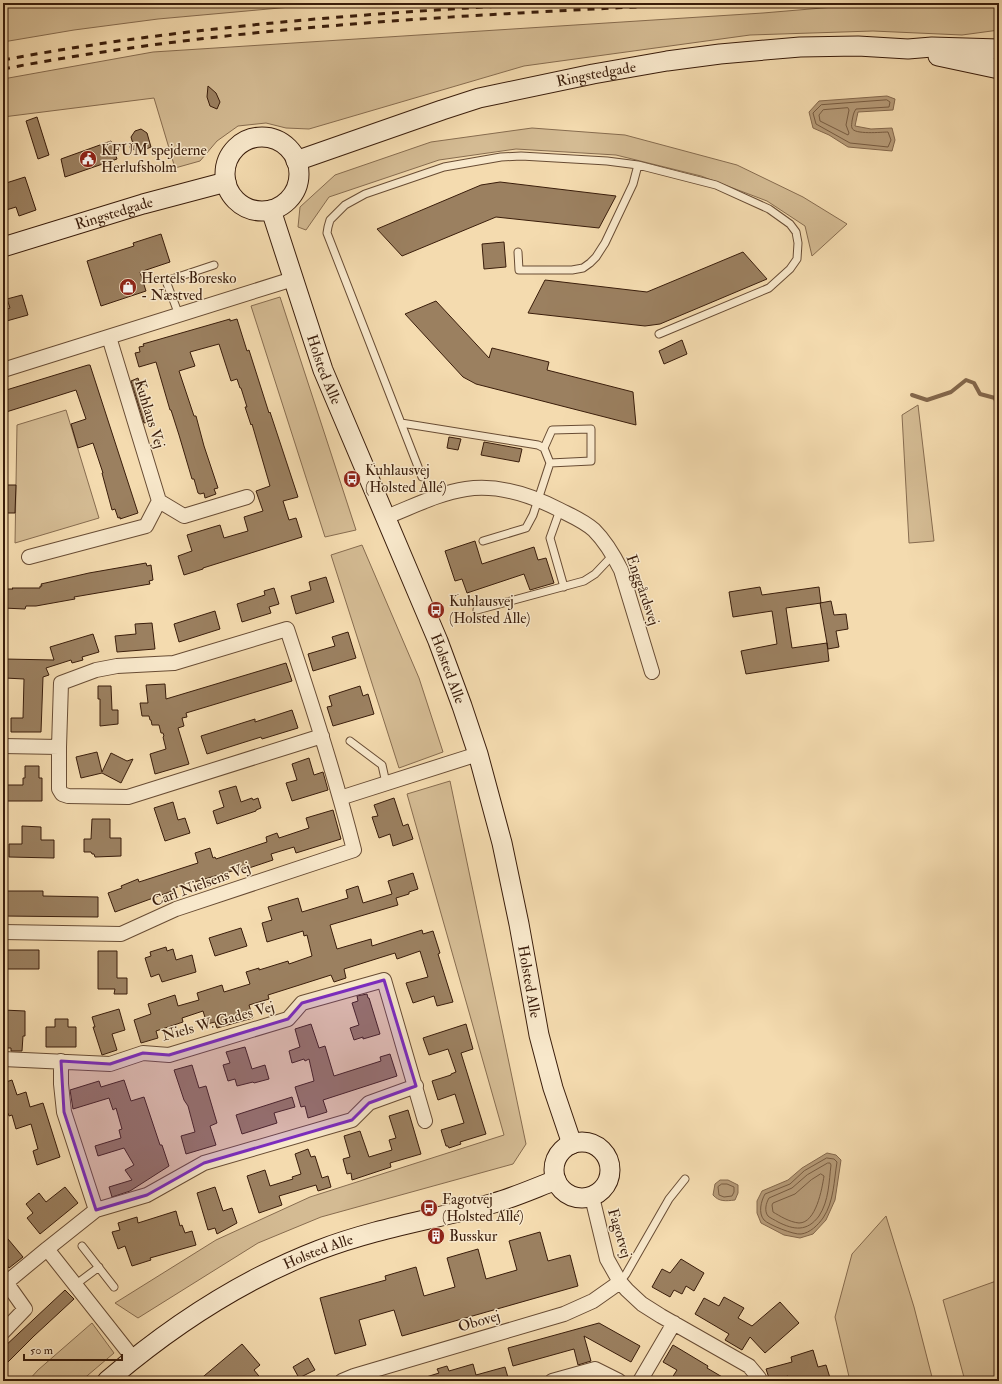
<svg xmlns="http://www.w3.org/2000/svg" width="1002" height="1384" font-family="'IM FELL Double Pica',serif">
<rect width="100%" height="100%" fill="#f4dbaf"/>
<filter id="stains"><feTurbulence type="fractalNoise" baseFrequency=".005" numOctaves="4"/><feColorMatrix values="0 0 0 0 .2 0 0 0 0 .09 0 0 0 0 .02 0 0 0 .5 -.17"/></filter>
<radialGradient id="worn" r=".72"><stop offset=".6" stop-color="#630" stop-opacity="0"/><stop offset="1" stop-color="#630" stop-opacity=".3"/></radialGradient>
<path fill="#d4bb93" stroke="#876c4f" d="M3,3H335L158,19L74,30L3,42Z
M881,3H999V30L962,35L873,31L750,35L524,66L309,129L286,128L266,123L238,126L217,141L200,161L175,168L154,98L3,117V79L153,52L763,13Z
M532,128L625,135L737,165L803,197L847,224L812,256L805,226L767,201L701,176L616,155L516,149L439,160L329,197L306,230L298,227L300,207L335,175L431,142Z
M280,297L356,530L325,537L251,306Z
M918,405L934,541L909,543L902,415Z
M66,410L99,518L15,543L17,425Z
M362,545L419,678L443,752L399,768L331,555Z
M450,781L526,1144L513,1164L321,1217L258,1243L138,1318L115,1303L216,1240L310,1197L504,1135L407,794Z
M886,1216L914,1307L933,1381H850L835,1317L852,1254Z
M999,1280V1381H965L943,1300Z
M92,1323L114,1353L81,1381H28L38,1370Z"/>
<path fill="#b59a77" stroke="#84684c" d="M887,96L895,99L893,110L858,112L855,126L871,129L892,128L895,140L892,151L848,147L829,135L813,128L809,112L819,101Z
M827,1153L836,1155L841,1160L835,1200L826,1220L813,1234L800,1238L784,1235L761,1223L757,1213V1201L762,1191L788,1180L802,1168Z
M720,1180H728L738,1185V1193L735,1200C726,1201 719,1202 713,1195L715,1184Z"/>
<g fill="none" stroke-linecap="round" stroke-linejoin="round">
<path stroke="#785c41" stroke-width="1" d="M887,100L890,102L889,107L856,109C853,113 853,117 852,121C852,123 851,126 852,128C854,135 882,132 888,132L891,140L888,147L850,143L816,124L813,113L821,105Z
M848,108L849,110L846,125L849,133L848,135L820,121L819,115L823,110Z
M827,1158L834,1159L837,1162C834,1180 834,1202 823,1218C818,1225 810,1233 801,1234C794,1235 769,1225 764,1220C758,1213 761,1201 765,1194L790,1184L804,1171Z
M828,1163H830L831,1165C829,1181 829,1201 819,1216C807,1232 794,1230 778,1222C775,1220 770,1218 768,1216C764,1211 766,1203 769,1198L792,1188L807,1175Z
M821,1174L824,1176C822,1189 816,1223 799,1223C789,1222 780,1216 773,1212L772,1205L773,1203L795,1194L811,1180Z
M722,1184H727L734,1187V1192L732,1196L724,1197L719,1195L718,1187Z"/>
<path stroke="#84684c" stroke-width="4" d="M912,395L927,400L951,392L966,380L974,383L980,394L995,398L999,410"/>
</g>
<path fill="#9b8060" stroke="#3a1d0b" d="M208,86L216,93L220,102L217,109L210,106L207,97Z
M37,117L49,155L38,159L26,121Z
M141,129L147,133L151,147L139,152L129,147L133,144L131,137L135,131Z
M111,141L117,159L65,177L61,159Z
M25,177L36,210L19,216L16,207L3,211V184Z
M500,182L616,196L599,228L496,217L402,256L377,229L481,185Z
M161,234L170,262L140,272L146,291L101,306L87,261L134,246L133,243Z
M504,242L506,267L484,269L482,244Z
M743,252L767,279L660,324L645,326L528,313L545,280L647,292Z
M22,295L28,315L3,322V311L10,308L7,299Z
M436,301L489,358L492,348L549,362L547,370L633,392L636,425L476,384L463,377L405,314Z
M230,319V321L237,319L247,351L249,350L269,413L270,412L298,497L283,501L289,520L296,518L302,537L203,568V569L184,575L178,556L192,551L187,535L220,525L224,538L248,531L244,517L263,511L256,491L270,486L252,424L251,425L245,407H247L241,388H240L237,379L231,381L219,344L190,352L195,366L179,371L194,416H196L204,446L218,488L214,489L216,494L205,498L204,493L200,494L198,493L194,479H192L179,435L171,410H170L156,362L139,367L135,353L140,352L139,347L144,346L143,344Z
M682,340L687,354L664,364L659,351Z
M88,365H90L138,513L120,519V517L118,518L115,509L112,510L102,473H103L93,443L78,448L71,424L86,419L76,390L3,413V391Z
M138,378L152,421L144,423L131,381Z
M449,437L461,439L458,450L447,448Z
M484,442L522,449L519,462L481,455Z
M3,485H16L15,513H3Z
M475,541L482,564L534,547L538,560L546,558L554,583L530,590L524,574L467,593L462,579L455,581L445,551Z
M146,563L147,566L151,565L153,580L149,581L150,584L74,597L75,599L36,606H26L25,609L3,608V589H13L12,588H40V586H42L41,584L89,573Z
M326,577L334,602L296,614L291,596L311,590L309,582Z
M760,587L762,595L819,587L821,603L786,608L792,648L827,643L829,661L746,674L741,651L777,644L772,611L733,617L729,592Z
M274,588L279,604L269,607L271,613L242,622L237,604L265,595L264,591Z
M831,601L834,615L846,614L848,629L836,631L839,647L828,649L820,603Z
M215,611L220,629L179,642L174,624Z
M152,623L155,649L117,652L115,636L136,634L135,624Z
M348,632L356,658L313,671L308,654L335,646L332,637Z
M93,634L99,652L82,657L83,660L72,663L71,660L46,668L49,675L43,677L41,732H11V718H23L24,679L5,678V659L54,660L50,647Z
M286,663L292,681L186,713L187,717L182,718L184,726L178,728L189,764L155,774L150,754L166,749L163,737L164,736L163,733H161L159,725H152L151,720H150L149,716H142L140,703H148L146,685L165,684L166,699Z
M98,686H111L112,710H118V724L100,726V699H98Z
M360,686L363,696L368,694L374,714L333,726L327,707L332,706L329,696Z
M292,710L298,728L262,739L261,737L207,754L201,736L255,719V722Z
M97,752L102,772L111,753L127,761L133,759L121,783L102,773L81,778L76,757Z
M309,758L314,775L323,772L328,790L292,801L286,783L297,780L292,764Z
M25,766H39V778H42V801H7V785H23V778H25Z
M236,786L241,802L252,798L253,800L258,798L261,808L256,810V811L217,824L213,811L224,807L219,791Z
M394,798L403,826L408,824L413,839L393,846L390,834L379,838L372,817L378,816L374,805Z
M173,802L178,820L185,818L190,833L165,841L154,808Z
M333,810L341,839L296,853L294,847L271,854L273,860L240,871L239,869L174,888L175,890L115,912L108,893L122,888L121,886L138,879L139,882L198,863L195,853L210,848L213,858L215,857L216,859L267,842L266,837L277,833L279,838L309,828L306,818Z
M92,819H110V838H121V856L95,857L94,854H92L91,852H84V839H91Z
M22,826L41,827V840H54V858L9,857V844H22Z
M413,873L418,889L409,892V894L396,898L398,905L330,925L337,949L371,939L372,946L422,930L423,934L433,931L440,953L438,954L453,1002L437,1006L434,996L413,1003L406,983L428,977L420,951L397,959L395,953L344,969L346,978L334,982L331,975L268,995L269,999L249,1005L253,1018L217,1028L215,1022L207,1024L203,1011L182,1018L183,1022L156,1031L158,1038L141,1043L134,1020L151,1014L148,1004L175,995L178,1006L199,1000L197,993L222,985L224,992L250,984L246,972L259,968V970L288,961L289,964L312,956L307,935L304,936L303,931L267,942L262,923L272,920L268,907L298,898L302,912L348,898L346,890L358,886L363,903L392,894L388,881Z
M6,891H43V896L98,897V917L3,916V897H6Z
M241,928L247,946L215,956L209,938Z
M166,947L167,951L173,949L176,960L192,955L196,972L162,982L159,974L151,977L145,958L151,956L150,952Z
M3,950H39V969H3Z
M98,951H117V978H127V994H114L115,989H98Z
M367,994L368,998H369L380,1034L363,1039V1037L354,1040L350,1028L359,1025L352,1003L358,1001L357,996Z
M119,1009L125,1030L112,1034L117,1050L102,1055L93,1027H95L92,1017Z
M3,1010L25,1011V1036H23L22,1051H11V1048H3Z
M55,1019H68V1027H76V1047H46V1027H55Z
M311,1024L319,1048L325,1046L334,1076L381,1061L380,1057L390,1054L397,1076L323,1100L327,1112L308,1118L305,1106L301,1107L295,1087L314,1081L309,1059L305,1061L304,1059L292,1063L289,1051L300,1047L295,1029Z
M466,1024L473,1049L461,1053L486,1134L460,1142L461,1144L449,1148L448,1146H446L441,1130L464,1123L455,1094L438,1100L432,1081L451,1075V1074L456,1072L448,1049L429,1055L423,1038Z
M245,1047L252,1069L265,1065L269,1079L254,1083L253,1082L237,1086L235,1079L228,1081L223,1065L230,1063L226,1052Z
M192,1065L199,1088L206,1086L217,1123L210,1126L216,1145L186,1154L181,1136L195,1132L188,1106L184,1100L174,1070Z
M12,1080L17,1095L26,1092L30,1107L43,1103L60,1157L37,1165L33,1151L38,1149L31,1124L16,1129L12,1115L9,1116L8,1113L3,1115V1083Z
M124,1080L131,1101L144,1097L160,1145H162L169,1166L130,1191L112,1197L109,1187L132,1180L125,1170L134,1165L124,1148L98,1156L95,1146L121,1138L119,1130L122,1129L116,1108L113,1110L109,1098L73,1109L70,1090L99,1081L101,1087Z
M292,1097L295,1107L274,1113L277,1123L242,1134L236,1115Z
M408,1110L421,1154L390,1163L391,1167L352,1180L351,1173L347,1174L343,1159L350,1157L344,1136L360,1131L369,1157L392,1150L389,1140L396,1138L389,1116Z
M308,1149L311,1157L315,1156L322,1178L328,1176L331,1187L318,1191L316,1185L279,1196L282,1205L259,1213L247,1176L265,1170L270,1186L293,1179L292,1177L301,1174L295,1154Z
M65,1187L78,1203L40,1234L27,1218L33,1213L26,1204L39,1193L46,1202Z
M215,1187L223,1211L232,1208L237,1223L217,1234L215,1228L208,1230L197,1193Z
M176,1211L180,1226L182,1225L185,1233L192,1231L196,1245L150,1258L151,1260L132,1266L125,1246L118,1249L112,1232L120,1230L118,1223L137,1217L138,1223Z
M540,1232L548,1261L570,1255L578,1286L402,1336L394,1310L359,1320L366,1345L335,1354L320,1298L386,1280L385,1276L416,1267L424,1296L455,1287L447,1258L478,1249L486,1279L517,1270L509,1241Z
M3,1233L23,1257L9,1268L3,1260Z
M681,1259L704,1273L694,1291L686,1286L682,1294L674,1290L670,1297L652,1287L662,1269L670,1273Z
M65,1290L74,1299L34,1336L3,1367V1348Z
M724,1297L744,1308L738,1318L752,1326L780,1302L799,1323L765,1353L750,1337L742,1350L725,1340L729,1334L695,1314L704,1298L719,1306Z
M599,1323L640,1346L631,1362L584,1336L591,1361L578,1365L574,1349L513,1366L508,1348Z
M242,1344L260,1365L254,1370L263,1381H198Z
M673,1345L708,1366L707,1368L729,1381H670L677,1370L663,1362Z
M813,1350L818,1367L826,1365L831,1381H790L788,1376L770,1381L766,1369L792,1362L791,1357Z
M308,1358L315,1370L299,1378L293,1367Z
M473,1364L476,1375L505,1367L509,1381H423V1378L439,1373L437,1369L447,1366L449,1371Z"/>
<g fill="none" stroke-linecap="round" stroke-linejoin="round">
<defs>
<path id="lane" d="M518,252L519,270H572L583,268L590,263L596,257L605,243L633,184L638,165
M179,315L166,281L214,265
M401,423L538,445L544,448L550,463L533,515L526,528L483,541
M544,448L552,430L591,429V461L550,463
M422,477L327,233L328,227L330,220L345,205L365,194L444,167L501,157L521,156L607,161L638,165L716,185L769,209L790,224L796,232L798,243L797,259L790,269L769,288L659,334
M560,510L550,538L564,587
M477,610L584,581L595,574L613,555
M350,741L382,765L386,783
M82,1246L114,1287
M620,1282L626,1274L669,1199L685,1179
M75,1285L99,1267"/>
<path id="street" d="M3,370L293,279
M159,501L184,516L247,497
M386,517C412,507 439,493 466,489C499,484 531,495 560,510C572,516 584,521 594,530C605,541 614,556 621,570L652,672
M29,557L146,526L159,501L109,337
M3,746L59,747
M340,798L478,754
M3,932L121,934L176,909L354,850C335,775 311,702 287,629L174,663L117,666L96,670L61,683L59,747V789L62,794L68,796L128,797L322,736
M3,1059L110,1064L143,1053L169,1055L288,1019L302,1003L384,980L425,1121
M61,1061V1084L64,1112L96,1210
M592,1197L607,1259L620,1282L627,1290L642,1304L661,1316L749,1366L759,1378L760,1381
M47,1249L96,1210L147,1195L204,1163L352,1120L369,1103L416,1086
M3,1278L25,1309L3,1332
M7,1282L47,1249L133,1358
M342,1381L354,1376L564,1314L593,1301L620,1282
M552,1381L595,1369L619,1381
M640,1381L674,1323"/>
<g id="secondary">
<path d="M938,56L999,69"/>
<circle cx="262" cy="174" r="37"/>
<path id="s1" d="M296,161L442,110L479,98L593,74L667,61L720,54L800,47L858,46L908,49L932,47L999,49"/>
<path id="s2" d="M271,210L323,370L438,641L462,706L478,754L502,843L519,924L539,1035L553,1088L572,1144"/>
<path id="s3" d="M3,247L143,204L226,182"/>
<circle cx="582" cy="1170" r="28"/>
<path id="s4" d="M107,1381C170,1327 241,1280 319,1250C376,1228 436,1219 494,1203C515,1197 535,1188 556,1180"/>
</g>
</defs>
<use href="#lane" stroke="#684c34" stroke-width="9"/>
<use href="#street" stroke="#684c34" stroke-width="16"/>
<use href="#secondary" stroke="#3a1d0b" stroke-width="21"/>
<use href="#lane" stroke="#f8e8cb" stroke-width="7"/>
<use href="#street" stroke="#f8e8cb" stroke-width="14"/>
<use href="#secondary" stroke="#f8e8cb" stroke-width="19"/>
<path stroke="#3a1d0b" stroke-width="3" stroke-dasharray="7 7" stroke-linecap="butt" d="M3,60C185,26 370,13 555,3
M3,69C238,24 477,15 715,3"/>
</g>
<path fill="#7b2cbf" fill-opacity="0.2" stroke="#7b2cbf" stroke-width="3" stroke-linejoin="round" d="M384,980L416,1086L369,1103L352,1120L204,1163L147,1195L96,1210L64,1112L61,1061L110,1064L143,1053L169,1055L288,1019L302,1003Z"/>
<defs>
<symbol id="civic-disc" viewBox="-11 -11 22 22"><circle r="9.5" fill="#8f2418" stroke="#f8e8cb"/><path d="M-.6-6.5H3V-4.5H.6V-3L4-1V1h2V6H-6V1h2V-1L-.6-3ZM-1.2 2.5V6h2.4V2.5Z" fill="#fff"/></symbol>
<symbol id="shop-disc" viewBox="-11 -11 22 22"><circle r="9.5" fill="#8f2418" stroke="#f8e8cb"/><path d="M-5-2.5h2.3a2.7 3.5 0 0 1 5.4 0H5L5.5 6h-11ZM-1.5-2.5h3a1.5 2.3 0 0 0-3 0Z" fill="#fff"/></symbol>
<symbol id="bus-disc" viewBox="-11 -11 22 22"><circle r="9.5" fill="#8f2418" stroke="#f8e8cb"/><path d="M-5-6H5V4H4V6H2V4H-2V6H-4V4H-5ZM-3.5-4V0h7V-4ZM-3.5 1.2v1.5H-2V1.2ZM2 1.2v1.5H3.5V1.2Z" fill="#fff"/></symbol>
<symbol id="building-disc" viewBox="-11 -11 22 22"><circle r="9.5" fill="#8f2418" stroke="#f8e8cb"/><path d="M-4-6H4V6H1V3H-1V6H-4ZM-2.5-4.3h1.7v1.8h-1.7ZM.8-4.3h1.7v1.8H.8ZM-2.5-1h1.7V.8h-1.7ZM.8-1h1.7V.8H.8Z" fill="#fff"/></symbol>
</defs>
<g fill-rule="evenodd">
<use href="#civic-disc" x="78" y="149" width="20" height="20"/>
<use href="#shop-disc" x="118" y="277" width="20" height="20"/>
<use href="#bus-disc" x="342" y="469" width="20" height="20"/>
<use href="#bus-disc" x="426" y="600" width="20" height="20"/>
<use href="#bus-disc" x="419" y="1198" width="20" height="20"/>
<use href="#building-disc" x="426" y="1226" width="20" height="20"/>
</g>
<g text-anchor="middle" stroke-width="3" stroke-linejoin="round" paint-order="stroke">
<g font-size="15" fill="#3a1d0b" stroke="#f8e8cb">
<text dy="5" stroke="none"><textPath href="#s1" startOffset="313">Ringstedgade</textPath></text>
<text dy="5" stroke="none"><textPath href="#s3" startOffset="116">Ringstedgade</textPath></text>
<text dy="5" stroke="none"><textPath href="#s2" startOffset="168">Holsted Alle</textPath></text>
<text transform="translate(150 414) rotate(73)" y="5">Kuhlaus Vej</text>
<text transform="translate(643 590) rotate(71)" y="5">Enggårdsvej</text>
<text dy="5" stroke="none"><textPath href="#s2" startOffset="492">Holsted Alle</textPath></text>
<text transform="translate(201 884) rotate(-20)" y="5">Carl Nielsens Vej</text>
<text dy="5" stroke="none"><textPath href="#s2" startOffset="816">Holsted Alle</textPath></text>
<text transform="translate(218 1021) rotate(-15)" y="5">Niels W. Gades Vej</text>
<text transform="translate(620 1233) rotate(73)" y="5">Fagotvej</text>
<text dy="5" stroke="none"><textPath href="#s4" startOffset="249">Holsted Alle</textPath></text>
<text transform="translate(479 1321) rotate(-16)" y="5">Obovej</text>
</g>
<g font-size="15" fill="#3a1d0b" stroke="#f8e8cb" text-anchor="start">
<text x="101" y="155">KFUM spejderne<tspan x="101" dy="17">Herlufsholm</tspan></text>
<text x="141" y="283">Hertels Boresko<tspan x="141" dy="17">- Næstved</tspan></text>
<text x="365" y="475">Kuhlausvej<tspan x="365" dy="17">(Holsted Allé)</tspan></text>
<text x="449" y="606">Kuhlausvej<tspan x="449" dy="17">(Holsted Alle)</tspan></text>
<text x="442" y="1204">Fagotvej<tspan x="442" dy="17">(Holsted Allé)</tspan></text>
<text x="449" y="1241">Busskur</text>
</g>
</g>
<rect width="1002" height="1384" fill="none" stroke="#f4dbaf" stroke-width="16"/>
<rect x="4" y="4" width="994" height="1376" fill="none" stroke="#3a1d0b" stroke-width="2"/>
<rect x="8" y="8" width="986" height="1368" fill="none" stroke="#3a1d0b"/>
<path d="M24 1354v6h98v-6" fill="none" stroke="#3a1d0b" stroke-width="2"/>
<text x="30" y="1354" font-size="12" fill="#3a1d0b" stroke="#f8e8cb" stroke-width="3" paint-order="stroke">50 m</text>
<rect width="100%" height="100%" filter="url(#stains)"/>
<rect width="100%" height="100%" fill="url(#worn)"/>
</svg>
